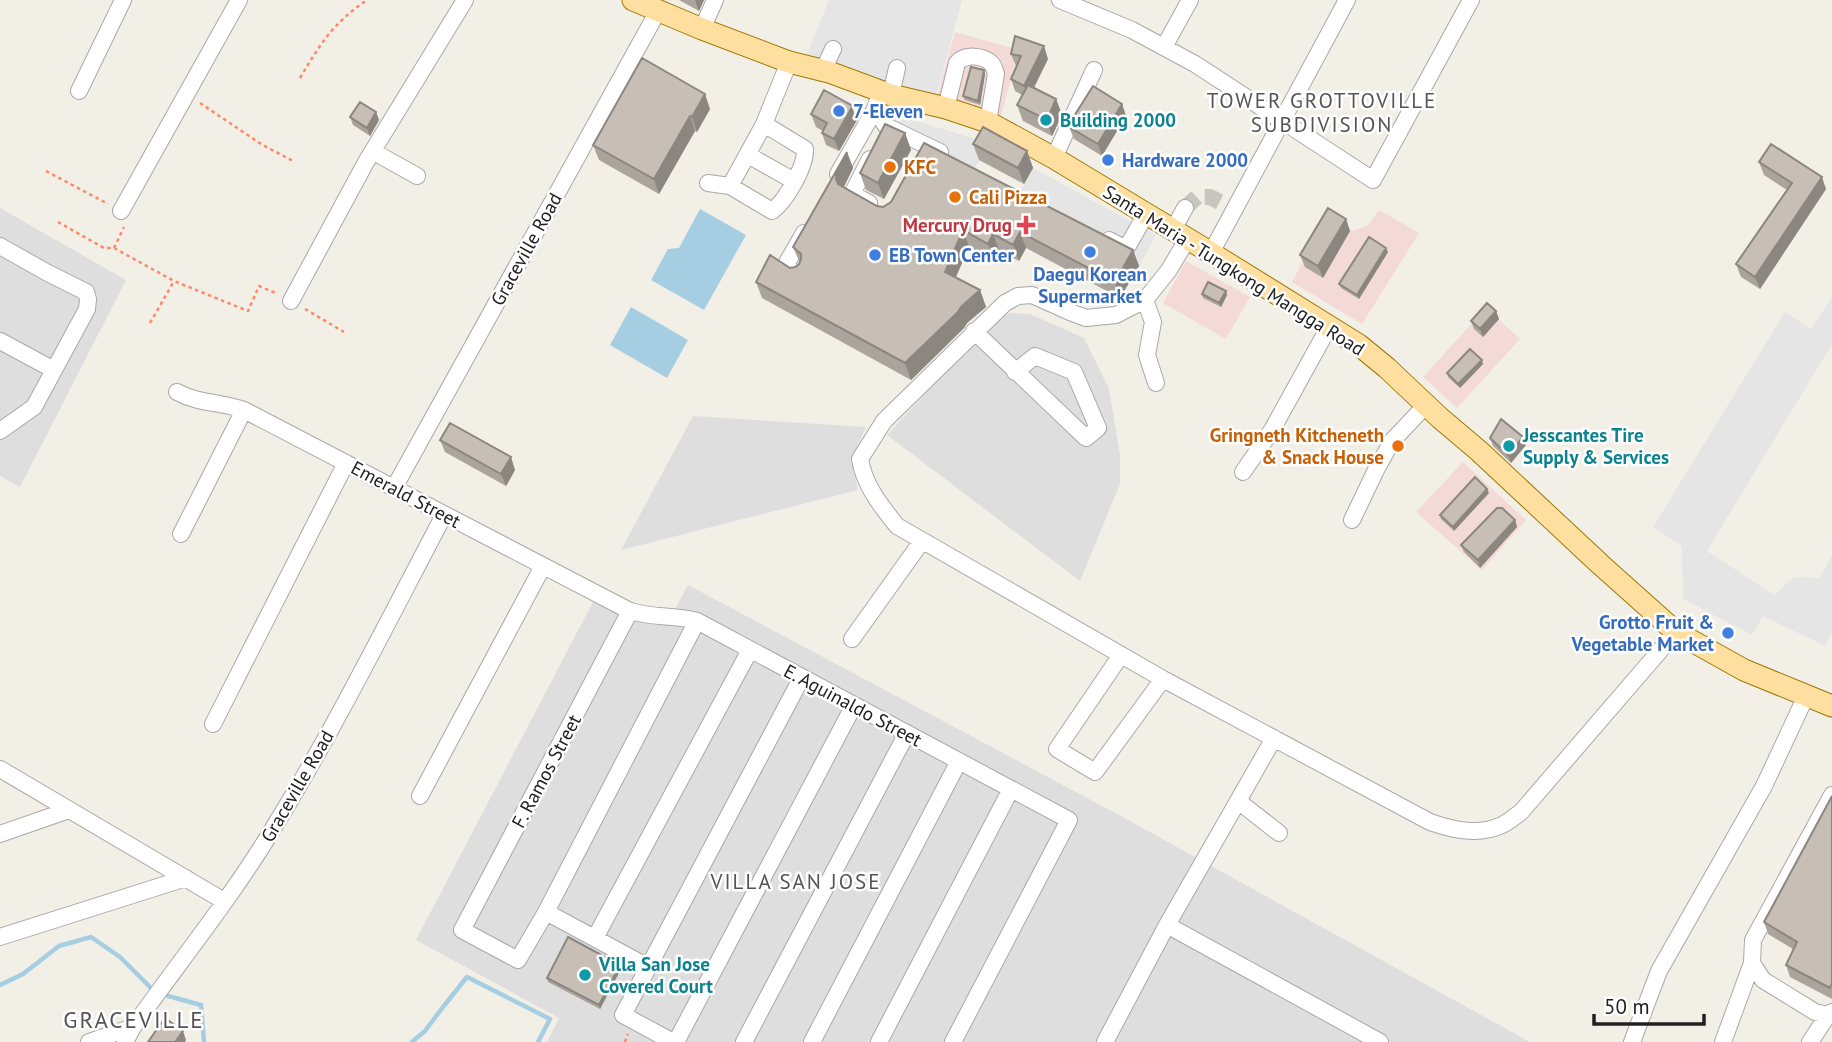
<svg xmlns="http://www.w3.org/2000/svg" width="1832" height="1042" font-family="'PT Sans',sans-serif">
<rect width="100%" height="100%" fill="#f2efe7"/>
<path fill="#dfdede" d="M0,208L126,280L20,487L0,476Z
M1010,313L1030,314L1084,338L1109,389L1120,455V484L1080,581L887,435L990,323Z
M693,416L866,427L852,459L858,490L621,550Z
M688,585L1119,815L1530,1042H547L559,1018L416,940L594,600L667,624Z"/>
<path fill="#f3dad6" d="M955,32L1019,50L1000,119L936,101Z
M1379,210L1419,233L1362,324L1292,282L1327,217L1352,231L1367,226Z
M1186,261L1250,297L1226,339L1163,303Z
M1486,308L1520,339L1457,408L1423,377Z
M1463,462L1526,520L1482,570L1416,512Z"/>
<path fill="#e5e5e5" d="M829,0H962L936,97L892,84L807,54Z
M890,113L989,143L969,179L879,131Z
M1033,168L1156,235L1139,266L1016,199Z
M1832,297V344L1707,551L1774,595L1793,578L1805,577L1819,579L1832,555V632L1825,646L1763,616L1752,635L1683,599L1682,546L1653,527L1785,312L1811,329Z"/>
<path fill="#a5cee2" d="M700,209L746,235L704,310L651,280L668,249L679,248Z
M631,307L688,340L667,378L610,345Z"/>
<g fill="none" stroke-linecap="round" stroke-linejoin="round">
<path stroke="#a5cee2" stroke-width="4.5" d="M0,985L23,974L59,946L91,937L120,957L150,987
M168,996L201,1005L204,1042
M412,1042L425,1031L443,1007L467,977L550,1019L538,1042"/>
<path stroke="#c8c6bf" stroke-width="16" stroke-dasharray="16 8" stroke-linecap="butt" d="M1185,208L1197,197H1210L1222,203"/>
<defs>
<path id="minor" d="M1060,0L1132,30L1195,64L1373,180L1471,0
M702,29L715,0
M1164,47L1190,0
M829,72L827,62L833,49
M79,91L123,0
M881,91L875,109L886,126L940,152
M891,95L897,68
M946,108L957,63C965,54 982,55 991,63C994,66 995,70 996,74L988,122
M374,152L417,176
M748,155L794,181
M1054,158L1094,70
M838,174L875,109
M708,183L730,186L764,124L789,62
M730,186L772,211C786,201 806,166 805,149L764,124
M869,203L852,194L870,159
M121,211L239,0
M1173,230L1185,208
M1188,238L1169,270L1145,300L1116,315L1086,318L1070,312L1032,295L1018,296L1005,303L884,421L860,459C864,485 881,506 897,526L1163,679L1430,822C1453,830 1479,836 1502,825C1509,822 1515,816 1521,812L1676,632
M1109,240L1126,249L1146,214
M0,246L46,272L86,292L88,299L87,309L54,370L0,341
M1211,253L1347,0
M797,274L785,266L804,233
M1145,300L1153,322L1147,355L1156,383
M291,301L366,162L465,0
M974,331L1086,438L1098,428L1074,372L1035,356L1015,372
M177,392C199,404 222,402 244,410L630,611C653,618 675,615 697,621L1069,820L953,1042
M0,431L34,407L54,370
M1243,472L1272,430L1330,325
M394,488L658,11
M1352,520L1376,470L1392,441L1426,405
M181,534L244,410
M630,611L462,930L518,960L546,912L697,621
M852,639L922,541
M1121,655L1057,749L1095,772L1163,679
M213,724L346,463
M0,769L224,901
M1832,795L1753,940L1752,963L1763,980L1815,1012L1828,1015L1832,1012
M420,796L543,566
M1238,801L1279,833
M0,834L69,810
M546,912L648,967
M1167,925L1380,1042
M0,937L186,878
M595,938L750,650
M89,1042L133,1027
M125,1042L133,1027C180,961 232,897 274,827C336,726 389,619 444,515
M673,1042L623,1015L802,677
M676,1042L854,705
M744,1042L907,733
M812,1042L959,761
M879,1042L1011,789
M1105,1042L1167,925L1274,738
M1632,1042L1659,971L1764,786L1806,696
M1723,1042L1752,963
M1810,1042L1828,1015"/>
<path id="major" d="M633,0L702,29L789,62L829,72L891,95L946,108L988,122L1054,158L1203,248L1359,345L1387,368L1440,418L1479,451L1601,565L1676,632L1744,670L1832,706"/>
</defs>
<use href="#minor" stroke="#a8a8a8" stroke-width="18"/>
<use href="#major" stroke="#9e7900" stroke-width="23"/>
<path stroke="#ff886b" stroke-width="2.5" stroke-dasharray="3.5 3.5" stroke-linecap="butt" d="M300,78C321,43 332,24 367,0
M200,103L261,144L293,161
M46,171L108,204
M58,222L104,248H114L174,281L248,311L259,286L278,294
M114,248L124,227
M305,309L344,332
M150,323L174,281
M625,1042L628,1034"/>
<use href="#minor" stroke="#fff" stroke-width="16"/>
<use href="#major" stroke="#ffdf9f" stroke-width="21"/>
</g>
<path fill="#aba49d" d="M679,0H704L699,11Z
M1011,54L1048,59L1034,88L1056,99L1062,115L1052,136L1023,121L1017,105L1022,95L1015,91L1011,79L1016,66Z
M985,74L980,105L965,100L963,96Z
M1122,104L1126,116L1102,156L1074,139L1069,127Z
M710,109L697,132L695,131L659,194L599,160L593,145Z
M376,112L379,120L370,136L353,125L350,117Z
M811,114L857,120L839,151L826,145L822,133L823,131L816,127Z
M905,133L911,150L884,199L866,190L860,173Z
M973,144L1027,151L1033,168L1024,184L979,160Z
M847,152L853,168L844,187L877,206L1133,250L1139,266L1120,298L1026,248L1019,261L999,250L994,260L969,247L956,277L980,290L986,307L967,323L964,328L911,380L762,298L756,282L790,268L795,267L800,263L793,247Z
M1759,162L1826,189L1760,289L1741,277L1736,264L1787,190L1764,175Z
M1346,219L1350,231L1323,278L1305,267L1300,255Z
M1388,252L1359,299L1341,288L1339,284Z
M1226,291L1227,295L1221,307L1203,298L1202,294Z
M1496,311L1499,319L1483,337L1474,329L1471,321Z
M1483,364L1460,388L1448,377L1447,373Z
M1523,437L1526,445L1511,463L1493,446L1490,438Z
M440,440L515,470L506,486L445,452Z
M1489,493L1454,531L1441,519L1440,515Z
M1515,520L1517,527L1480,568L1464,552L1461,545Z
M1832,796V999L1790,977L1786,965L1793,949L1768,934L1764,922Z
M620,965L621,969L600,1009L548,982L547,978Z"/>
<path fill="#8b867f" d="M695,0H704L699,11Z
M1044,46L1048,59L1028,99L1024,86Z
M984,70L985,74L980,105L978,101Z
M705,94L710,109L697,132L692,117Z
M1056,99L1062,115L1052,136L1047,120Z
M1122,104L1126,116L1102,156L1098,144Z
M852,107L857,120L839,151L834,139Z
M376,112L379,120L370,136L367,128Z
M690,116L695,131L659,194L654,179Z
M905,133L911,150L884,199L878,183Z
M1027,151L1033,168L1024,184L1018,168Z
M847,152L853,168L842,190V195L836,179V174Z
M1822,177L1826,189L1760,289L1755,277Z
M1346,219L1350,231L1323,278L1318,266Z
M963,230L969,247L951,288L945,272Z
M1020,232L1026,248L1019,261L1013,245Z
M993,234L999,250L994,260L988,244Z
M1386,248L1388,252L1359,299L1357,295Z
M1133,250L1139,266L1120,298L1115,282Z
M980,290L986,307L967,323L964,328L911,380L905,363L961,307Z
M1226,291L1227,295L1221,307L1219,303Z
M1496,311L1499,319L1483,337L1480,329Z
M1482,360L1483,364L1460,388L1458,384Z
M1523,437L1526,445L1511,463L1508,455Z
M511,457L515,470L506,486L501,474Z
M1487,489L1489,493L1454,531L1453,527Z
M1515,520L1517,527L1480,568L1478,560Z
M620,965L621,969L600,1009L599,1005Z
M183,1031L186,1040L185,1042H175Z"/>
<path fill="#c7bfb6" stroke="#8b867f" stroke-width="2" d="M1015,36L1044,46L1024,86L1011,79L1021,56L1011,54Z
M642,58L705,94L692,117L690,116L654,179L593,145Z
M971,67L984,70L978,101L963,96Z
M1028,85L1056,99L1047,120L1017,105Z
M1093,86L1122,104L1098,144L1069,127L1076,113Z
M824,90L851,105L852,107L834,139L822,133L827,123L811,114Z
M360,102L376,112L367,128L350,117Z
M885,124L905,133L878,183L860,173Z
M983,127L1027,151L1018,168L973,144Z
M924,143L1133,250L1115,282L1020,232L1013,245L993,234L988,244L963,230L945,272L980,290L961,307L958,312L905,363L756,282L770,255L790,268L795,267L799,264L801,259V254L793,247L847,152L836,174V179L838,184L877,206L883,207L891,202Z
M1771,144L1822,177L1755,277L1736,264L1792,183L1759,162Z
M1328,208L1346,219L1318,266L1300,255Z
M1369,237L1386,248L1357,295L1339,284Z
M1208,282L1226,291L1219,303L1202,294Z
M1487,303L1496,311L1480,329L1471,321Z
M1470,349L1482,360L1458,384L1447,373Z
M1501,419L1523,437L1508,455L1490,438Z
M450,423L511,457L501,474L440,440Z
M1475,477L1487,489L1453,527L1440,515Z
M1497,508H1502L1515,520L1478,560L1461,545Z
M1832,796V983L1830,988L1786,965L1797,942L1764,922Z
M568,937L620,965L599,1005L547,978Z
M165,1018L183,1031L175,1042H148Z"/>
<g fill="#3f7fe0" stroke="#fff" stroke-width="2.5">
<circle cx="839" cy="111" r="7"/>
<circle cx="1108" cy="160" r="7"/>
<circle cx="1090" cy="252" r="7"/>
<circle cx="875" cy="255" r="7"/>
<circle cx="1728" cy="633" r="7"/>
</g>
<g fill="#0f9aa8" stroke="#fff" stroke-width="2.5">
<circle cx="1046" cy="120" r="7"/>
<circle cx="1509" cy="446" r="7"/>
<circle cx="585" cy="975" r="7"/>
</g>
<g fill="#e8710a" stroke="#fff" stroke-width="2.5">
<circle cx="890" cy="167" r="7"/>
<circle cx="955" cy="197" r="7"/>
<circle cx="1398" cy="446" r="7"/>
</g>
<path fill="#e0444e" stroke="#fff" stroke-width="2.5" d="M1022.5 214.5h7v7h7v7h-7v7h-7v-7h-7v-7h7z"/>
<g text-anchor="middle" stroke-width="5" stroke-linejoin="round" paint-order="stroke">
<g font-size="19" font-weight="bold" fill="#366cbe" stroke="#fff" text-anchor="start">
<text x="853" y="118">7-Eleven</text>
<text x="1122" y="167">Hardware 2000</text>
<text x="889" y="262">EB Town Center</text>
<text x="1090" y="281" text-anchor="middle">Daegu Korean<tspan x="1090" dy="22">Supermarket</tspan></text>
<text x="1714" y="629" text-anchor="end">Grotto Fruit &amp;<tspan x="1714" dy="22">Vegetable Market</tspan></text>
</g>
<g font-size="19" font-weight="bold" fill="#0d838f" stroke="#fff" text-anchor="start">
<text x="1060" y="127">Building 2000</text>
<text x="1523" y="442">Jesscantes Tire<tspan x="1523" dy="22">Supply &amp; Services</tspan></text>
<text x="599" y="971">Villa San Jose<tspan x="599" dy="22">Covered Court</tspan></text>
</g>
<g font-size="19" font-weight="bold" fill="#c56008" stroke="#fff" text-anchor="start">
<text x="904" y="174">KFC</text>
<text x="969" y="204">Cali Pizza</text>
<text x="1384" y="442" text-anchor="end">Gringneth Kitcheneth<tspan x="1384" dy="22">&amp; Snack House</tspan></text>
</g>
<g font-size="19" font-weight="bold" fill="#be3a42" stroke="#fff" text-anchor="end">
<text x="1012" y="232">Mercury Drug</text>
</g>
<g font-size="19" fill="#212121" stroke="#fff">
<text transform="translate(526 249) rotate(-61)" y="7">Graceville Road</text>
<text transform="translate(1234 270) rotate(32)" y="7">Santa Maria - Tungkong Mangga Road</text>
<text transform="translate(406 494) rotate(28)" y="7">Emerald Street</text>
<text transform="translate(853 705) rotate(28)" y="7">E. Aguinaldo Street</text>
<text transform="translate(546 771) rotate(-62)" y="7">F. Ramos Street</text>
<text transform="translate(297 786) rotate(-60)" y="7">Graceville Road</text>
</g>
<g font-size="21" letter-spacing="2" fill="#545454" stroke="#fff">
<text x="1322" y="108">TOWER GROTTOVILLE<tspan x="1322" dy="24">SUBDIVISION</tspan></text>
<text x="796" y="889">VILLA SAN JOSE</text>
</g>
<g font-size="23" letter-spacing="2" fill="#545454" stroke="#fff">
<text x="134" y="1028">GRACEVILLE</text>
</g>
</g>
<path d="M1594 1014v10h110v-10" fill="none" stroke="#212121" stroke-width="3.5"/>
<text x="1604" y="1014" font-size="21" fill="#212121" stroke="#ffffff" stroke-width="5" paint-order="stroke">50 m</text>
</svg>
